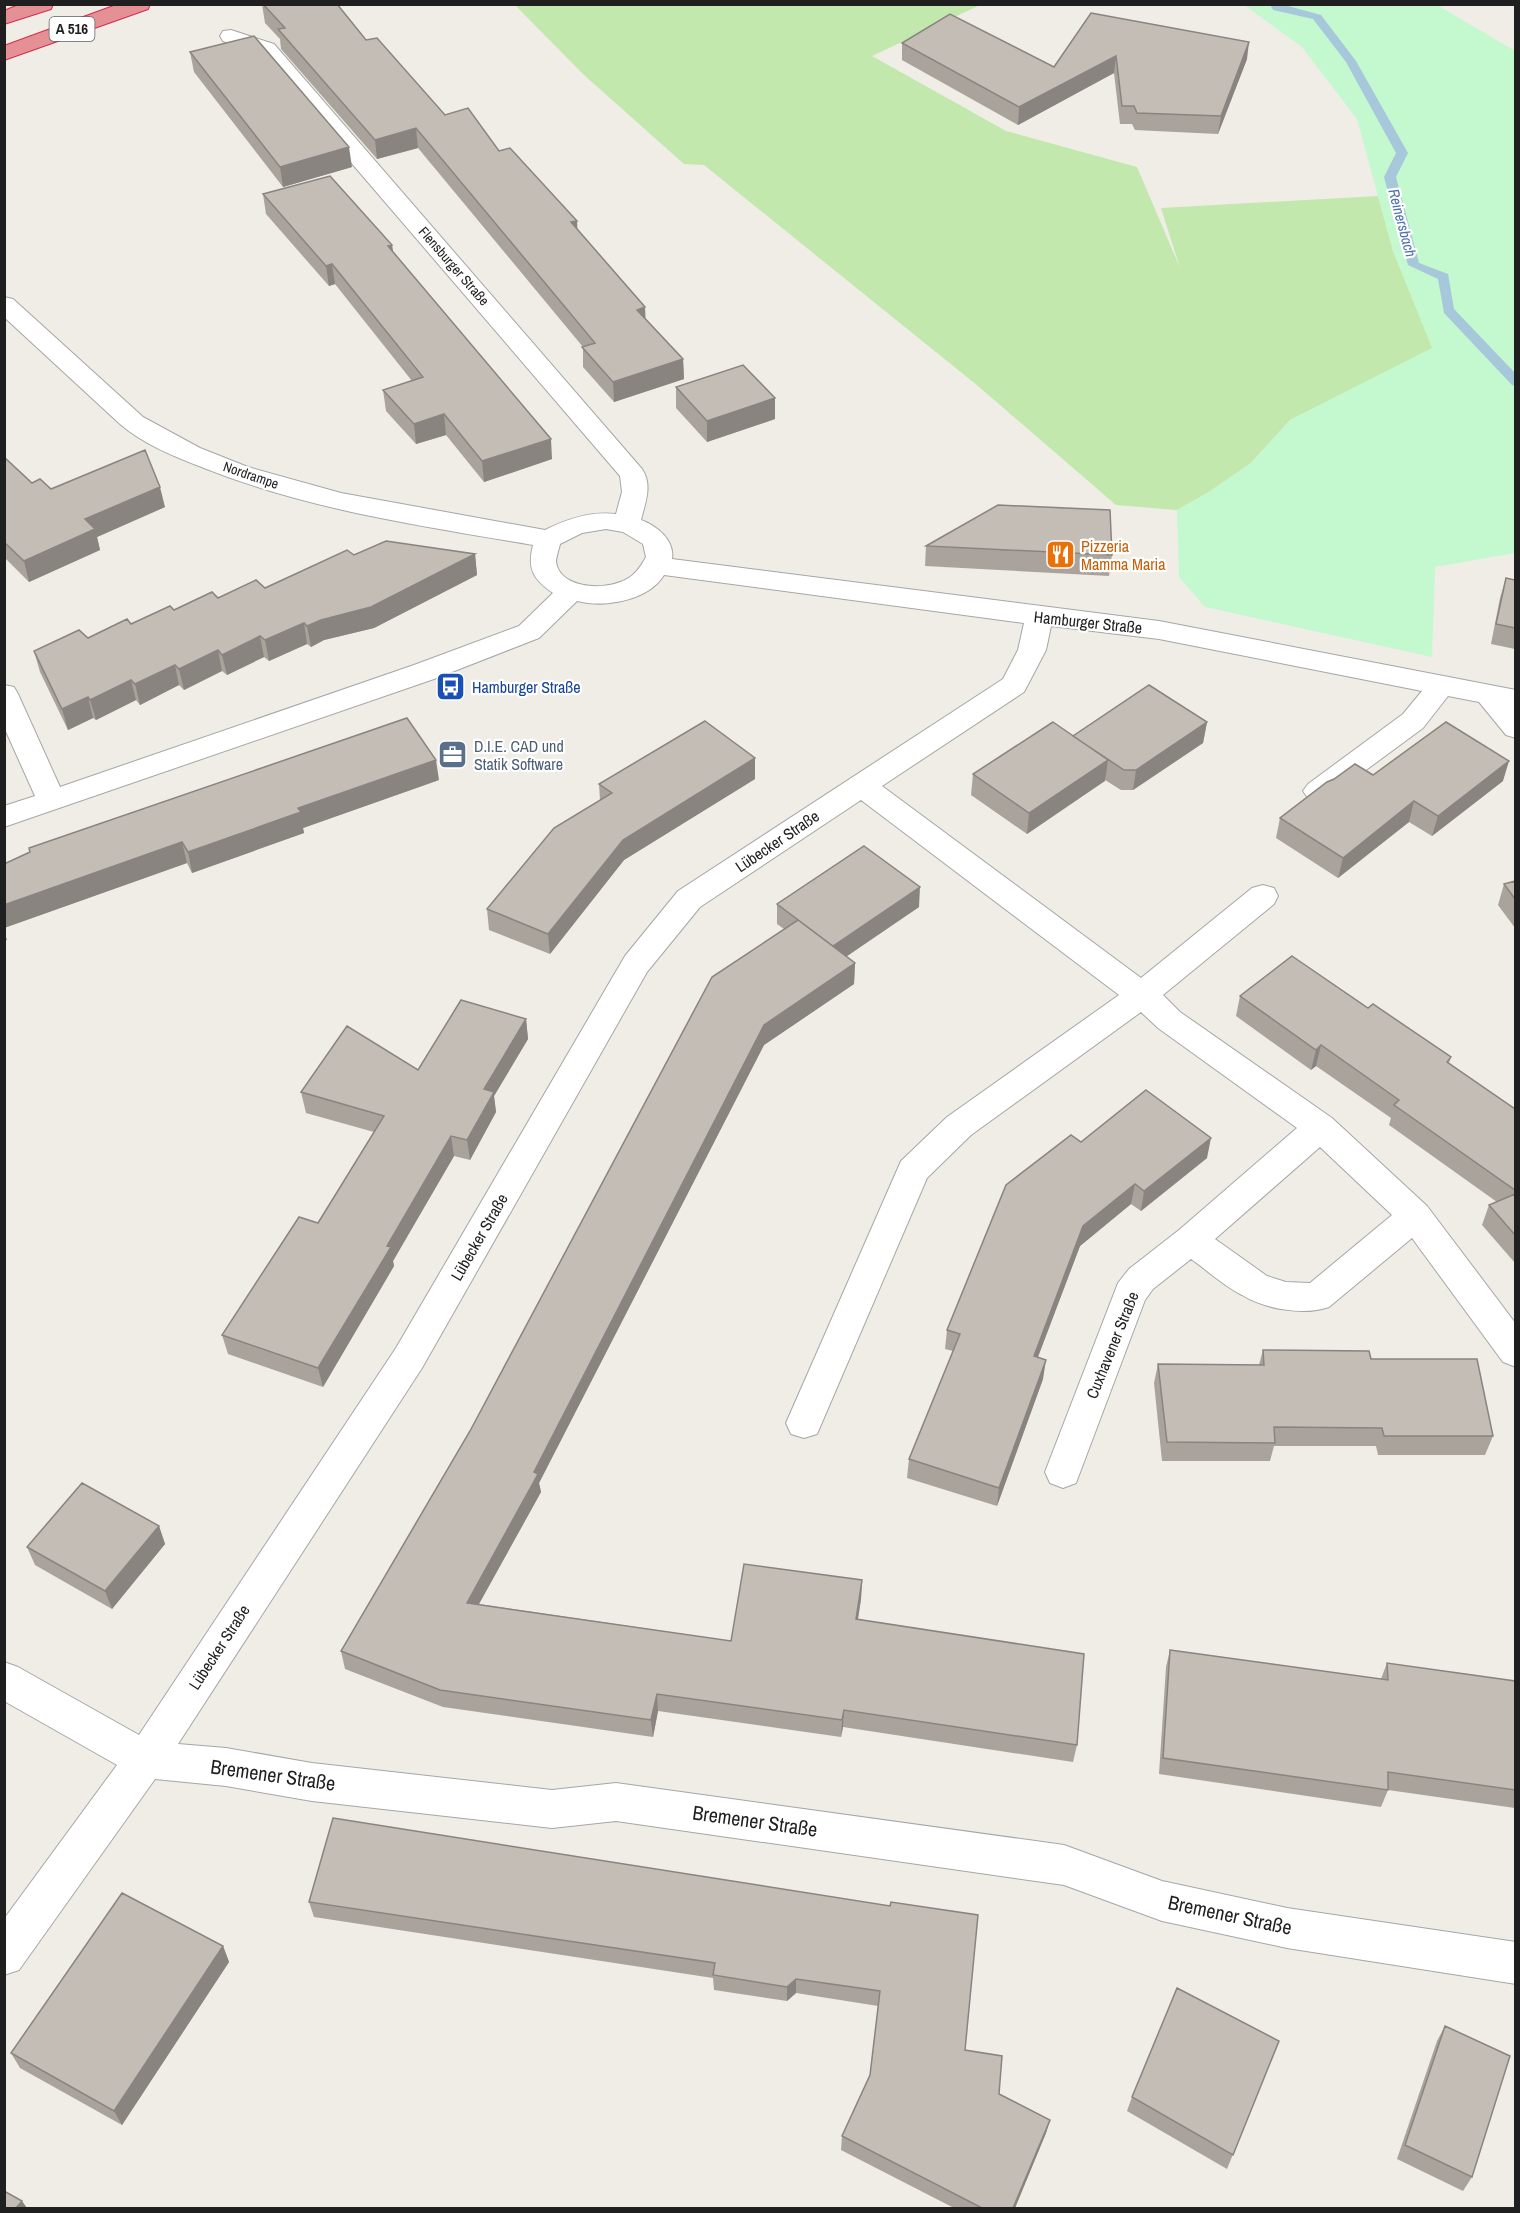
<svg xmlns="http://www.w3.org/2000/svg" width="1520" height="2213" font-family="'Archivo Narrow',sans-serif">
<rect width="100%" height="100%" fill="#efede5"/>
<path fill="#c2e8ad" d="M515,5H980L872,56L1006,131L1137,167L1180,268L1161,208L1378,196L1393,251L1433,348L1290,420L1251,463L1209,492L1177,510L1116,505L978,386L704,165L684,164L584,75Z"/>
<path fill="#c4f8cf" d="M1244,5H1437L1515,51V553L1435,567L1432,657L1205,607L1179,577L1177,510L1209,492L1251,463L1290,420L1432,348L1393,251L1357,119L1302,47Z"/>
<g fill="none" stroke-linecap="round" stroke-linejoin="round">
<path fill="#a7c8db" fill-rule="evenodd" d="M1270,4H1281L1321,15L1356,61L1408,153L1396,177L1419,263L1448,274L1454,309L1516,374V386L1512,385L1444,313L1438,279L1408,265L1384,177L1396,153L1346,62L1313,19L1273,10Z"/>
<defs>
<path id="minor" d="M231,30L274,44L642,469C653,485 645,503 641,520C657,526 675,540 672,559L1159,621L1516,690V738L1506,735L1479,702L1448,696L1423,728L1328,798L1318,801L1308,798L1303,791L1308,784L1403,714L1422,691L1159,639L1051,626L1046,650L1024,692L882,786L1141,978L1252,888L1263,885L1274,888L1278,896L1274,904L1163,995L1180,1012L1332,1118L1427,1206L1516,1324V1367L1503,1362L1412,1238L1329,1307C1304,1316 1265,1309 1242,1295C1224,1286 1208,1271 1191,1259L1153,1289L1145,1300L1076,1483L1063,1488L1050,1483L1045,1472L1118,1283L1129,1269L1179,1230L1297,1128L1158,1028L1141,1012L971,1135L927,1178L817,1434L804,1438L791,1434L786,1423L901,1161L947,1117L1119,995L861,800L700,907L647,972L422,1368L178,1744L226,1748L312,1763L552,1790L616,1783L1064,1845L1162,1881L1287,1908L1516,1942V1984L1287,1948L1162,1921L1064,1885L616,1821L552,1828L312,1801L226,1786L155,1779L19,1970L4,1975V1919L117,1765L4,1701V1662L18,1667L139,1735L396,1348L625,956L678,891L1003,679L1018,650L1024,623L664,575C648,601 604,608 577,601L539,638L434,679L4,827V806L35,796L4,727V685L14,687L18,694L60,787L414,665L519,626L553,593C533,579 527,569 533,545C422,526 309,510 204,468C175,457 143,444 120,424L4,317V297L13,299L143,417L200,448L248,467L341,493L545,530C567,519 591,511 616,514L622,492L620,476L258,54L223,41L220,36L223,31ZM606,529L623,532L643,544L646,557C640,568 633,578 620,582C601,590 560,588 556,562C556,557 559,549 560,544L582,533ZM1320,1147L1392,1215L1310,1283L1286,1282L1267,1276L1215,1239Z"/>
<path id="highway" d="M21,4H53L51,9L4,24V11Z
M119,4H150L148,9L4,60V46Z"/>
</defs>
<use href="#minor" stroke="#a6a6a6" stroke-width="2"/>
<use href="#highway" stroke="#d52b4d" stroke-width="2"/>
<use href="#minor" fill="#fff" fill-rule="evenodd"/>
<use href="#highway" fill="#e49094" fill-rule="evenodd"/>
</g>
<path fill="#a9a39c" d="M262,4H337L366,40L445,115L499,151L577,229L646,319L683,359L684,379L614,402L583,367V347L418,148L377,159L281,49L280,39L265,23Z
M1091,13L1247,59L1218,134L1135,130L1132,124H1120L1114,73L1018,125L902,60V43L1054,67Z
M190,52L352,167L283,187L194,72Z
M263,194L392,245L393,253L552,459L484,482L446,435L416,444L386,411L383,390L412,381L335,284L329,286L266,214Z
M676,387L775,398V419L707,442L676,408Z
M4,457L32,483L51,489L165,507L97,537L100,550L29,582L4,557Z
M926,546L1112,555L1109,576L925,566Z
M475,554L477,575L374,628L324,640L311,647L307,644L269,661L264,657L227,675L222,671L184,690L179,685L140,705L136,700L96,720L93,718L68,730L40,672L34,651L88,638L174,610L218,598L265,588L354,555Z
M1506,578L1515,580V649L1491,644L1500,598Z
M1207,722L1203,743L1133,790H1121L1105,780L1027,834L971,795L973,774L1073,736Z
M1373,775L1503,781L1432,836L1409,822L1338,878L1276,838L1280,818Z
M755,779L624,860L550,954L489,930L487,909L600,800L599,784Z
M439,780L303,828L304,833L192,873L187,863L4,928V864L30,852L29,848Z
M1515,881V928L1498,905L1504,884Z
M777,904L919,907L846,957L855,963L854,984L764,1045L539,1483L541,1492L479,1604L731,1641L862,1580L861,1599L858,1619L1077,1745L1073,1762L843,1727L841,1737L658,1711L653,1737L443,1707L345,1669L341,1651L784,929L777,924Z
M1240,996L1368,1008L1451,1057L1449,1063L1515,1109V1263L1482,1225L1489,1205L1497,1202L1389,1125L1391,1118L1316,1066L1311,1070L1236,1016Z
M526,1019L528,1039L494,1096L496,1112L470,1160L454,1156L393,1261L394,1266L323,1387L228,1354L222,1335L318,1223L374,1132L306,1113L301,1092L418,1070Z
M1081,1142L1207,1158L1141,1211L1131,1204L1080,1246L1038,1357L1043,1379L997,1506L907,1478L909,1459L953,1351L945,1349L947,1330Z
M1263,1350L1371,1359L1493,1436L1485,1455H1378L1376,1446H1274L1270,1461H1162L1154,1383L1158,1364L1259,1365Z
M159,1526L165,1544L112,1609L35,1565L27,1547Z
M1170,1650L1381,1679L1387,1663L1515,1681V1808L1388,1790L1381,1807L1159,1774L1166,1667Z
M309,1902L890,1906L965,2050L999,2094L1050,2120L1046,2133L1015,2208H954L841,2150L842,2136L870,2075L878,2006L796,1993L787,2001L714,1990L713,1978L314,1917Z
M223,1946L229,1962L122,2125L20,2068L11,2053Z
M1445,2026L1472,2177L1463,2191L1397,2159L1437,2041Z
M1279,2041L1227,2169L1127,2111L1132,2097Z"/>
<path fill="#89847f" d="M1249,42L1247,59L1218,134L1221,116Z
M1116,56L1114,73L1018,125L1019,107Z
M416,128L418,148L377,159L375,140Z
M349,147L352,167L283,187L280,167Z
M577,221L578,241L571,222Z
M392,245L395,265L388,246Z
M332,264L335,284L329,286L326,266Z
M645,307L646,327L637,310Z
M683,359L684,379L614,402L613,382Z
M775,398V419L707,442V421Z
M444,414L446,435L416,444L414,424Z
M551,439L552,459L484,482L482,461Z
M160,487L165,507L97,537L100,550L29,582L24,561L85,519Z
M475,554L477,575L374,628L324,640L311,647L307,626Z
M304,623L307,644L269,661L265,640Z
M260,636L264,657L227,675L222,655Z
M218,650L222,671L184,690L179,669Z
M175,665L179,685L140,705L135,684Z
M131,680L136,700L96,720L90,700Z
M88,697L93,718L68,730L62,709Z
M1207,722L1203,743L1133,790L1136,770Z
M755,758V779L624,860L550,954L548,934L623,840Z
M436,760L439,780L303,828L304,833L192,873L188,852L298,808Z
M1108,760L1105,781L1027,834L1029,813Z
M1509,761L1503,781L1432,836L1438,816Z
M1414,801L1409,822L1338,878L1343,858Z
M182,842L187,863L4,928V905Z
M920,887L919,907L832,966L833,946Z
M4,931L7,940L4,941Z
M855,963L854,984L764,1045L539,1483L541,1492L470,1620L467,1603L764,1025Z
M526,1019L528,1039L494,1096L496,1112L470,1160L467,1140L484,1089Z
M1321,1045L1316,1066L1311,1070L1316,1050Z
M451,1136L454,1156L393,1261L394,1266L323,1387L318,1368L387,1246Z
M1211,1138L1207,1158L1141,1211L1144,1191Z
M1135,1184L1131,1204L1080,1246L1031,1375L1034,1356L1083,1226Z
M1046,1360L1043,1379L997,1506L999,1488Z
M159,1526L165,1544L112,1609L105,1591Z
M862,1580L861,1599L855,1637L856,1619Z
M657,1694L658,1711L653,1737L651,1720Z
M844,1710L843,1727L841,1737L842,1720Z
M223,1946L229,1962L122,2125L114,2111Z
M796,1979V1993L787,2001V1987Z
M1050,2120L1046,2133L1015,2208H1013Z
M22,2201L27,2208H16Z"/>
<path fill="#c4bdb5" stroke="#89847f" stroke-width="1.5" d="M263,4H337L366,40L377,38L445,115L468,108L499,151L510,148L577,221L571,222L645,307L637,310L683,359L613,382L582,347L595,343L416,128L375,140L278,29L285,28Z
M1091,13L1249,42L1221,116L1137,113L1134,106H1122L1116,56L1019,107L902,43L950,14L1054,67Z
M254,36L349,147L280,167L190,52Z
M330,176L392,245L388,246L551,439L482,461L444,414L414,424L383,390L423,377L332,264L326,266L263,194Z
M743,365L775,398L707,421L676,387Z
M145,450L160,487L85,519L95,529L24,561L4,542V457L32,483L40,479L51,489Z
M998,505L1110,510L1112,555L926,546Z
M386,541L475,554L371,607L321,620L307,626L304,623L265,640L260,636L222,655L218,650L179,669L175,665L135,684L131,680L90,700L88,697L62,709L34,651L79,630L88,638L127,619L131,624L170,606L174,610L212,592L218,598L256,580L265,588L347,550L354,555Z
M1506,578L1515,580V628L1496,624Z
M1149,685L1207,722L1136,770H1124L1073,736Z
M407,718L436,760L298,808L301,812L188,852L182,842L4,905V864L30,852L29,848Z
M705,721L755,758L623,840L548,934L487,909L554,828L612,793L599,784Z
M1053,722L1108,760L1029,813L973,774Z
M1446,722L1509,761L1438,816L1414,801L1343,858L1280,818L1327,782L1334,779L1355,764L1373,775Z
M864,846L920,887L833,946L777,904Z
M1515,881V899L1504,884Z
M798,920L855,963L764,1025L534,1472L538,1474L467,1603L731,1641L744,1564L862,1580L856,1619L1084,1654L1077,1745L844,1710L842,1720L657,1694L651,1720L440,1690L341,1651L470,1431L712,977Z
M1292,956L1368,1008L1373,1004L1451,1057L1447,1062L1515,1109V1190L1394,1105L1399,1100L1321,1045L1316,1050L1240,996Z
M461,1000L526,1019L484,1089L494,1092L467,1140L451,1136L387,1246L391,1247L318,1368L222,1335L299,1217L318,1223L384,1116L301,1092L347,1026L418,1070Z
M1146,1090L1211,1138L1144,1191L1135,1184L1083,1226L1034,1356L1046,1360L999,1488L909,1459L960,1334L947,1330L1006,1185L1071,1135L1081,1142Z
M1515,1194V1235L1489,1205Z
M1263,1350L1369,1351L1371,1359H1477L1493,1436H1384L1382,1428L1274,1427L1275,1443L1167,1442L1158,1364L1264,1365Z
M82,1483L159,1526L105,1591L27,1547Z
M1170,1650L1388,1680L1387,1663L1515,1681V1790L1388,1772V1790L1163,1758Z
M333,1818L890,1906L891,1902L978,1915L965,2050L1002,2056L999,2094L1050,2120L1013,2208H982L842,2136L870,2075L880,1991L796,1979L787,1987L713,1975L715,1963L309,1902Z
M122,1893L223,1946L114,2111L11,2053Z
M1177,1988L1279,2041L1233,2155L1132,2097Z
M1445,2026L1510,2056L1472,2177L1405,2145Z
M4,2191L22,2201L16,2208H4Z"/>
<defs>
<symbol id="restaurant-square" viewBox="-11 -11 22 22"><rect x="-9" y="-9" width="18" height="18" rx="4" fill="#e8710a" stroke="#fff"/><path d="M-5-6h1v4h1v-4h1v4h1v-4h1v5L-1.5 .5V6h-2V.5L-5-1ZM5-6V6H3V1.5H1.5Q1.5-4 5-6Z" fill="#fff"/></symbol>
<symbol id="bus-square" viewBox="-11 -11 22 22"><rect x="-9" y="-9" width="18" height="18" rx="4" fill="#1a4fb4" stroke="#fff"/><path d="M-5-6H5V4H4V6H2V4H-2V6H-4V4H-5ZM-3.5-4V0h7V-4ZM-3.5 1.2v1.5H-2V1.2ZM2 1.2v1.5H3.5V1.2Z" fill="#fff"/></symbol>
<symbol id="office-square" viewBox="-11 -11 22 22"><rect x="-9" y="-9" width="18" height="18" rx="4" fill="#5c6f8a" stroke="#fff"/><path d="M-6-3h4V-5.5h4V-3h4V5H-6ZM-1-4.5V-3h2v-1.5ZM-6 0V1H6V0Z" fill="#fff"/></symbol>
</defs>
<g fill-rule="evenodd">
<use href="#restaurant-square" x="1044" y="538" width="33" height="33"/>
<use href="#bus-square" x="434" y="670" width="33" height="33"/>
<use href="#office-square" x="436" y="738" width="33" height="33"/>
</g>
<g text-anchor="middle" stroke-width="4.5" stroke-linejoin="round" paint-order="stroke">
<g font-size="14" fill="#1f1f1f" stroke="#fff">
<text transform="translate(454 266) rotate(49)" y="5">Flensburger Straße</text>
<text transform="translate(251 475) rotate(19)" y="5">Nordrampe</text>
</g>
<rect fill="#fff" stroke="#626262" stroke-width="1.5" x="49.5" y="17" width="45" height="24" rx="4.5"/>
<g font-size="15" font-weight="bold" fill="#1f1f1f">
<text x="72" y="34">A 516</text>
</g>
<g font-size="15" font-style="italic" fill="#4e70ac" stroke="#fff">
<text transform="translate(1402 223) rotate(75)" y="5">Reinersbach</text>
</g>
<g font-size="16" fill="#c56008" stroke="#fff" text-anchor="start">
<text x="1081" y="552">Pizzeria<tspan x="1081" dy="18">Mamma Maria</tspan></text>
</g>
<g font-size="16" fill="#1f1f1f" stroke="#fff">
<text transform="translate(1088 622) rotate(6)" y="6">Hamburger Straße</text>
<text transform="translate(777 841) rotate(-34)" y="6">Lübecker Straße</text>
<text transform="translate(479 1237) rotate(-60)" y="6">Lübecker Straße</text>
<text transform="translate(1112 1345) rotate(-68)" y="6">Cuxhavener Straße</text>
<text transform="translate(219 1647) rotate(-57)" y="6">Lübecker Straße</text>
</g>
<g font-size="16" fill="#164399" stroke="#fff" text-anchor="start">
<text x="472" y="693">Hamburger Straße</text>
</g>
<g font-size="16" fill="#4e5e75" stroke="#fff" text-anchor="start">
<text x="474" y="752">D.I.E. CAD und<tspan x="474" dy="18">Statik Software</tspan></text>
</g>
<g font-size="20" fill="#1f1f1f" stroke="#fff">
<text transform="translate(273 1775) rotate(8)" y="7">Bremener Straße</text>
<text transform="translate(755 1821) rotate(8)" y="7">Bremener Straße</text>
<text transform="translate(1230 1915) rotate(12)" y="7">Bremener Straße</text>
</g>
</g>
<rect width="1520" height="2213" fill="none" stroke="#1f1f1f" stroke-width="12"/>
</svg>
